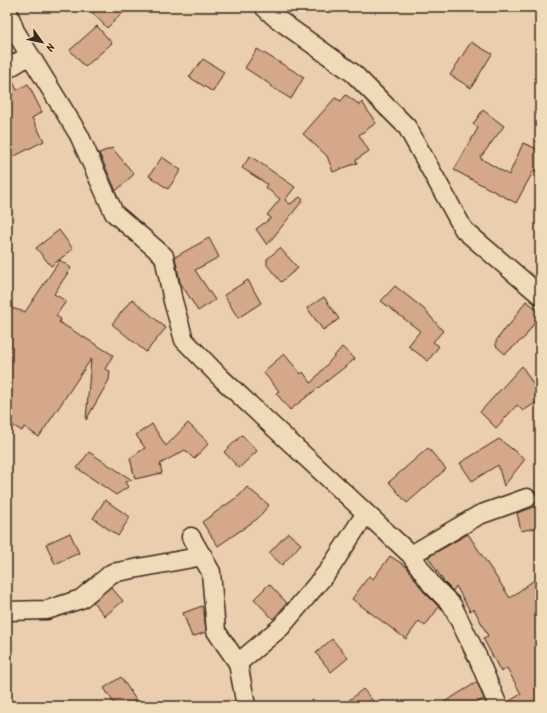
<svg xmlns="http://www.w3.org/2000/svg" width="547" height="713" font-family="Kalam,sans-serif">
<rect width="100%" height="100%" fill="#ebcead"/>
<filter id="ink" filterUnits="userSpaceOnUse"><feTurbulence type="fractalNoise" baseFrequency=".025" numOctaves="2"/><feDisplacementMap in="SourceGraphic" scale="8" xChannelSelector="R" yChannelSelector="G"/><feConvolveMatrix kernelMatrix="1 2 1 2 8 2 1 2 1" color-interpolation-filters="sRGB"/></filter>
<g filter="url(#ink)">
<path fill="#d4a889" stroke="#3b2a1e" d="M87,7H129L107,28Z
M97,26L112,43L85,67L70,50Z
M471,42L492,54L471,88L450,75Z
M257,49L304,77L291,99L270,86L271,85L245,68Z
M203,59L224,72L213,92L189,77Z
M11,78L17,90L28,84L42,112L32,118L44,141L11,158L7,150V79Z
M346,95L360,105L362,102L376,123L359,135L369,151L356,160L357,163L333,172L327,156L303,134L335,98L341,101Z
M483,110L504,126L480,158L509,175L523,143L540,150V172L534,170L516,203L454,170L478,128L473,124Z
M112,148L134,174L116,191L99,153Z
M250,156L295,187L285,200L290,204L300,197L303,200L267,245L256,229L271,218L267,215L280,199L265,187L267,184L242,168Z
M162,157L181,170L168,189L149,176Z
M59,230L73,249L51,266L36,248Z
M209,238L219,257L195,270L215,300L198,311L180,282L175,257Z
M280,248L298,268L281,282L267,265V259Z
M60,260L71,268L54,294L66,301L56,316L61,319L59,322L113,355L105,369L110,371L109,380L86,420L91,359L39,437L24,427L22,431L7,422V321L11,308L25,312Z
M248,280L261,303L238,318L224,295Z
M395,286L424,309L443,331L433,342L439,346L428,361L408,346L420,331L381,301Z
M324,297L339,319L323,330L307,308Z
M132,299L166,328L146,352L112,324Z
M526,301L540,311V314L525,337L505,354L496,346V341L506,327H508Z
M342,347L355,359L290,410L276,393L279,391L263,372L284,354L301,374L303,372L311,383Z
M522,366L540,395V400L523,411L517,405L496,428L480,412Z
M188,423L209,443L194,459L185,450L160,464L162,473L135,479L130,458L145,448L136,435L152,424L166,446Z
M242,435L257,451L239,468L224,452Z
M499,439L525,459L504,486L498,465L472,481L460,463Z
M428,448L446,469L407,503L389,482Z
M89,452L132,480L125,482L128,487L116,495L77,468Z
M247,487L269,505L257,519L218,546L202,522L240,495Z
M105,500L130,517L118,536L93,518Z
M540,505V527L521,531L517,513Z
M70,533L79,553L55,564L46,544Z
M288,533L301,544L282,565L269,553Z
M468,534L510,598L534,580L540,588V706H508V702L521,694L507,668L501,672L483,638L488,636L474,609L470,611L456,586L453,591L444,582L428,557Z
M390,556L407,567L423,591L439,607L425,626L419,621L406,639L352,599L369,576L373,579Z
M269,584L287,603L273,619L254,599Z
M111,587L123,601L105,616L93,602Z
M202,606L204,612L206,632L192,637L183,613Z
M332,639L348,658L331,672L316,653Z
M121,677L136,700L128,706H116L104,688Z
M477,682L484,699L471,706H438Z
M363,689L377,706H342Z"/>
<g fill="none" stroke-linecap="round" stroke-linejoin="round">
<defs>
<path id="minor" d="M264,7L276,18L353,73L407,127L464,230L540,295
M7,9L15,31L79,135L114,213L164,256L173,301L184,340L221,378L411,555L432,585L452,605L478,658L498,706
M7,69L30,55
M191,537L211,572L216,631L238,663L246,706
M411,555L479,515L527,498
M7,611L47,610L81,599L112,573L203,556
M238,663L281,627L329,570L366,513"/>
</defs>
<use href="#minor" stroke="#3b2a1e" stroke-width="21"/>
<use href="#minor" stroke="#f0dbb9" stroke-width="18"/>
</g>
</g>
<rect width="547" height="713" fill="none" stroke="#f0dbb9" stroke-width="24"/>
<rect x="12" y="12" width="523" height="689" fill="none" stroke="#3b2a1e" stroke-width="1.5" filter="url(#ink)"/>
<g transform="translate(42 42) rotate(123)" stroke="#f0dbb9" stroke-width="3" paint-order="stroke">
<path d="M0-3L7 15L0 10L-7 15Z" fill="#3b2a1e"/>
<text y="-6" font-size="11" font-weight="bold" text-anchor="middle" fill="#3b2a1e">N</text>
</g>
</svg>
